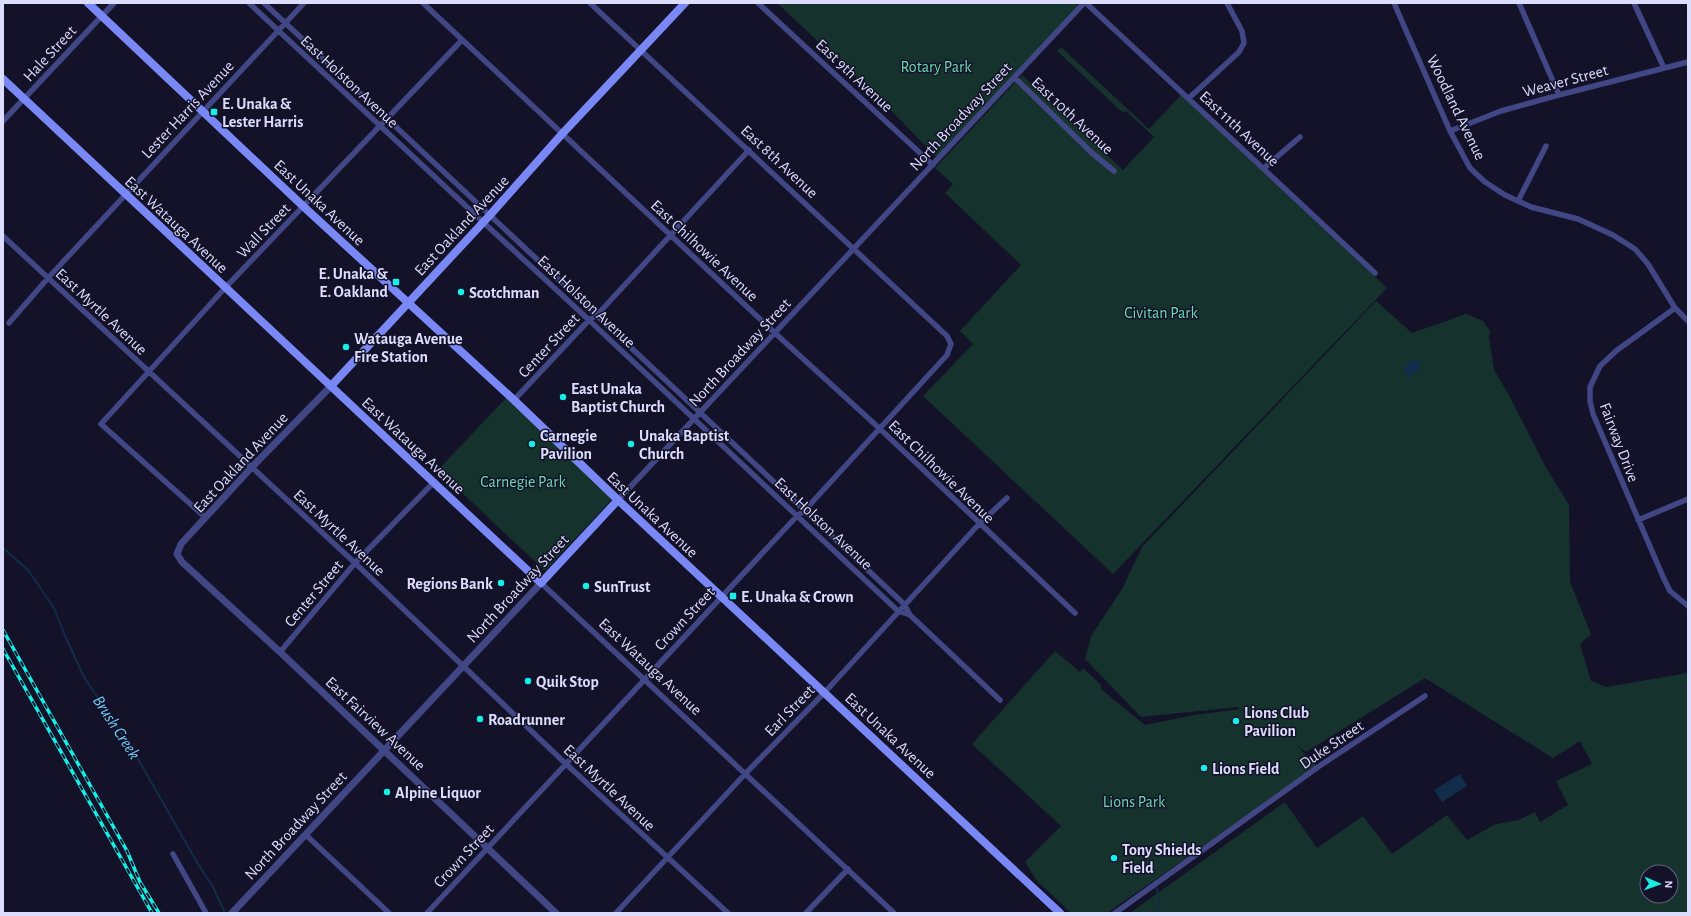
<svg xmlns="http://www.w3.org/2000/svg" width="1691" height="916" font-family="'Alegreya Sans',sans-serif">
<rect width="100%" height="100%" fill="#131229"/>
<path fill="#16322d" fill-rule="evenodd" d="M777,3H1075L1078,6L937,158L886,105Z
M1061,47L1149,129L1181,95L1387,288L1113,574L923,396L973,344L960,331L1021,265L945,193L953,184L935,168L1022,75L1123,170L1154,137L1126,111L1123,113L1057,51Z
M1376,301L1412,333L1466,314L1483,321L1490,331L1489,337L1494,370L1510,397L1544,464L1569,505L1570,582L1591,634L1580,644L1591,681L1606,687L1688,673V913H1130L1285,802L1317,848L1363,816L1392,854L1447,815L1467,840L1496,824L1519,820L1535,812L1540,822L1568,805L1556,781L1592,764L1580,741L1553,758L1425,678L1306,752L1296,745L1318,767L1107,913H1071L1036,880L1025,862L1061,826L972,744L1055,651L1080,672L1083,668L1100,684L1102,690L1145,725L1194,715L1240,709L1238,707L1141,717L1085,659L1091,636L1122,589L1142,547ZM1647,872H1671V896H1647Z
M507,397L613,498L545,571L438,470Z"/>
<path fill="#112d49" d="M1413,360L1419,361L1421,364C1421,372 1415,374 1409,376L1405,374L1404,369L1407,364Z
M1460,774L1467,786L1442,802L1434,790Z"/>
<g fill="none" stroke-linecap="round" stroke-linejoin="round">
<path stroke="#112d49" stroke-width="2" d="M3,548L28,570L54,608L66,638L84,677L134,752L198,864L213,887L225,913
M1157,888L1160,913"/>
<path stroke="#414784" stroke-width="5.5" d="M249,3L483,222L589,320L898,611L910,615
M264,3L904,604L910,615L1000,700
M423,3L776,334L879,428L1075,613
M758,3L933,165
M1086,3L1375,273
M1394,3L1450,131L1470,168L1485,182L1505,195L1531,207L1578,219L1613,235L1635,249L1648,264L1675,308L1688,321
M1519,3L1559,95
M1634,3L1664,68
M1015,78L1092,153L1114,171
M1189,98L1239,52L1244,43L1242,31L1227,3
M3,121L114,3
M1450,131L1501,111L1559,95L1688,62
M1264,168L1300,137
M1518,201L1546,146
M3,236L355,563L565,763L728,913
M1675,308L1616,351L1600,366L1590,387V401L1593,414L1664,579L1670,591L1688,606
M9,323L48,278L304,3
M514,400L589,320L597,315L749,150
M618,500L1084,3
M206,518L101,424L225,288L462,40
M1638,520L1688,499
M541,583L894,913
M280,652L355,563L434,482
M306,835L389,913
M173,854L206,913
M427,913L797,516L804,511L947,355L951,344L947,336L590,3
M616,913L745,774L825,692L979,524L1007,498
M806,913L848,869
M1115,913L1318,767L1425,696"/>
<path stroke="#414784" stroke-width="7" d="M331,386L251,468L181,544L177,554L182,562L280,652L556,913
M232,913L541,583"/>
<path stroke="#7a88f6" stroke-width="8" d="M88,3L304,207L514,400L618,500L1060,913
M3,79L541,583L618,500
M331,386L490,215L562,134L685,3"/>
<defs>
<path id="rail" d="M3,630L127,851L140,882L159,913
M3,649L152,913"/>
</defs>
<use href="#rail" stroke="#16efe7" stroke-width="3.5"/>
<use href="#rail" stroke="#131229" stroke-width="2" stroke-dasharray="6" stroke-linecap="butt"/>
</g>
<g fill="#16efe7" stroke="#131229" stroke-width="1.5">
<rect x="210" y="108" width="8" height="8" rx="2"/>
<rect x="392" y="278" width="8" height="8" rx="2"/>
<circle cx="461" cy="292" r="4"/>
<circle cx="346" cy="347" r="4"/>
<circle cx="563" cy="397" r="4"/>
<circle cx="532" cy="444" r="4"/>
<circle cx="631" cy="444" r="4"/>
<circle cx="501" cy="583" r="4"/>
<circle cx="586" cy="586" r="4"/>
<rect x="729" y="592" width="8" height="8" rx="2"/>
<circle cx="528" cy="681" r="4"/>
<circle cx="480" cy="719" r="4"/>
<circle cx="1236" cy="721" r="4"/>
<circle cx="1204" cy="768" r="4"/>
<circle cx="387" cy="792" r="4"/>
<circle cx="1114" cy="858" r="4"/>
</g>
<g text-anchor="middle" stroke-width="3" stroke-linejoin="round" paint-order="stroke">
<g font-size="16" fill="#dcddfd" stroke="#131229">
<text transform="translate(49 53) rotate(-47)" y="6">Hale Street</text>
<text transform="translate(855 75) rotate(43)" y="6">East 9th Avenue</text>
<text transform="translate(1565 80) rotate(-15)" y="6">Weaver Street</text>
<text transform="translate(350 81) rotate(43)" y="6">East Holston Avenue</text>
<text transform="translate(1457 107) rotate(64)" y="6">Woodland Avenue</text>
<text transform="translate(187 109) rotate(-47)" y="6">Lester Harris Avenue</text>
<text transform="translate(1073 115) rotate(43)" y="6">East 10th Avenue</text>
<text transform="translate(960 116) rotate(-47)" y="6">North Broadway Street</text>
<text transform="translate(1240 128) rotate(43)" y="6">East 11th Avenue</text>
<text transform="translate(780 161) rotate(43)" y="6">East 8th Avenue</text>
<text transform="translate(320 202) rotate(43)" y="6">East Unaka Avenue</text>
<text transform="translate(177 224) rotate(43)" y="6">East Watauga Avenue</text>
<text transform="translate(461 225) rotate(-47)" y="6">East Oakland Avenue</text>
<text transform="translate(263 230) rotate(-46)" y="6">Wall Street</text>
<text transform="translate(705 250) rotate(43)" y="6">East Chilhowie Avenue</text>
<text transform="translate(587 301) rotate(43)" y="6">East Holston Avenue</text>
<text transform="translate(102 311) rotate(43)" y="6">East Myrtle Avenue</text>
<text transform="translate(548 345) rotate(-47)" y="6">Center Street</text>
<text transform="translate(739 352) rotate(-47)" y="6">North Broadway Street</text>
<text transform="translate(1620 442) rotate(69)" y="6">Fairway Drive</text>
<text transform="translate(414 445) rotate(43)" y="6">East Watauga Avenue</text>
<text transform="translate(240 462) rotate(-47)" y="6">East Oakland Avenue</text>
<text transform="translate(942 471) rotate(44)" y="6">East Chilhowie Avenue</text>
<text transform="translate(653 514) rotate(43)" y="6">East Unaka Avenue</text>
<text transform="translate(824 523) rotate(43)" y="6">East Holston Avenue</text>
<text transform="translate(340 532) rotate(43)" y="6">East Myrtle Avenue</text>
<text transform="translate(517 588) rotate(-47)" y="6">North Broadway Street</text>
<text transform="translate(313 593) rotate(-50)" y="6">Center Street</text>
<text transform="translate(684 618) rotate(-47)" y="6">Crown Street</text>
<text transform="translate(651 666) rotate(43)" y="6">East Watauga Avenue</text>
<text transform="translate(789 710) rotate(-46)" y="6">Earl Street</text>
<text transform="translate(376 723) rotate(43)" y="6">East Fairview Avenue</text>
<text transform="translate(891 735) rotate(43)" y="6">East Unaka Avenue</text>
<text transform="translate(1331 744) rotate(-34)" y="6">Duke Street</text>
<text transform="translate(610 787) rotate(43)" y="6">East Myrtle Avenue</text>
<text transform="translate(295 825) rotate(-47)" y="6">North Broadway Street</text>
<text transform="translate(463 855) rotate(-47)" y="6">Crown Street</text>
</g>
<g font-size="16" fill="#6cd9af" stroke="#131229">
<text x="936" y="72">Rotary Park</text>
<text x="1161" y="318">Civitan Park</text>
<text x="523" y="487">Carnegie Park</text>
<text x="1134" y="807">Lions Park</text>
</g>
<g font-size="16" font-weight="bold" fill="#dcddfd" stroke="#131229" text-anchor="start">
<text x="222" y="109">E. Unaka &amp;<tspan x="222" dy="18">Lester Harris</tspan></text>
<text x="388" y="279" text-anchor="end">E. Unaka &amp;<tspan x="388" dy="18">E. Oakland</tspan></text>
<text x="469" y="298">Scotchman</text>
<text x="354" y="344">Watauga Avenue<tspan x="354" dy="18">Fire Station</tspan></text>
<text x="571" y="394">East Unaka<tspan x="571" dy="18">Baptist Church</tspan></text>
<text x="540" y="441">Carnegie<tspan x="540" dy="18">Pavilion</tspan></text>
<text x="639" y="441">Unaka Baptist<tspan x="639" dy="18">Church</tspan></text>
<text x="493" y="589" text-anchor="end">Regions Bank</text>
<text x="594" y="592">SunTrust</text>
<text x="741" y="602">E. Unaka &amp; Crown</text>
<text x="536" y="687">Quik Stop</text>
<text x="1244" y="718">Lions Club<tspan x="1244" dy="18">Pavilion</tspan></text>
<text x="488" y="725">Roadrunner</text>
<text x="1212" y="774">Lions Field</text>
<text x="395" y="798">Alpine Liquor</text>
<text x="1122" y="855">Tony Shields<tspan x="1122" dy="18">Field</tspan></text>
</g>
<g font-size="17" font-style="italic" fill="#72caf5" stroke="#131229">
<text transform="translate(117 727) rotate(57)" y="6">Brush Creek</text>
</g>
</g>
<rect width="1691" height="916" fill="none" stroke="#dcddfd" stroke-width="8"/>
<g transform="translate(1659 884) rotate(92)"><circle r="19" fill="#131229" stroke="#63637e"/>
<path d="M0-3L7 15L0 10L-7 15Z" fill="#16efe7"/>
<text y="-6" font-size="11" font-weight="bold" text-anchor="middle" fill="#dcddfd">N</text>
</g>
</svg>
